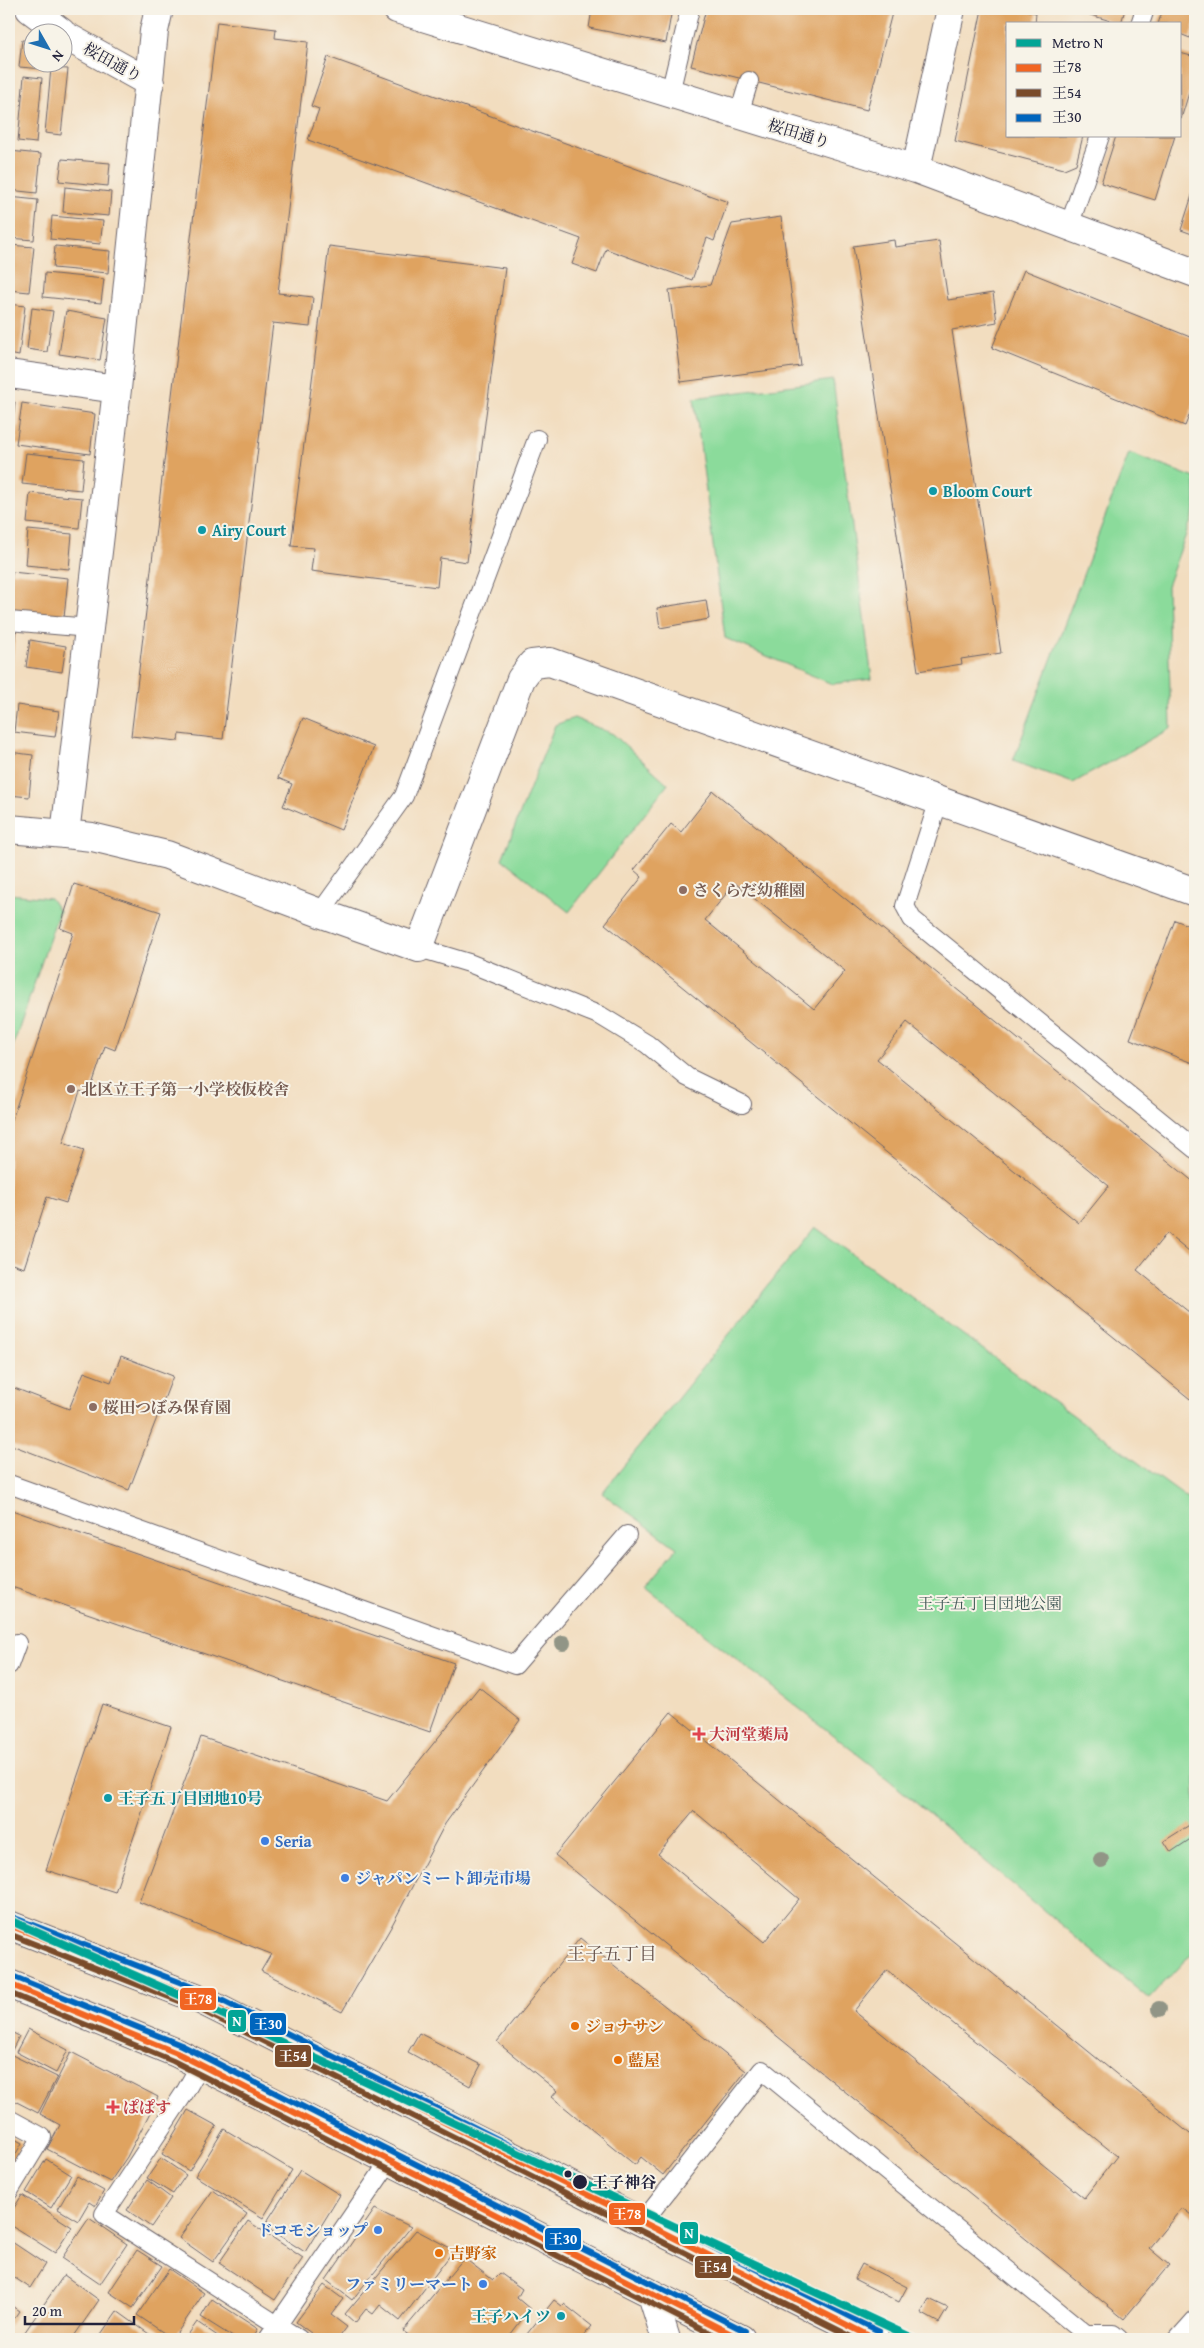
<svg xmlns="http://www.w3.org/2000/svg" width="1204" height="2348" font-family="'Gentium Book Plus','Noto Serif JP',serif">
<rect width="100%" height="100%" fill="#f7f3e8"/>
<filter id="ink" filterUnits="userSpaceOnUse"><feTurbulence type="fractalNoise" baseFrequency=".02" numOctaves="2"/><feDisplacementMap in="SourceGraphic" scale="10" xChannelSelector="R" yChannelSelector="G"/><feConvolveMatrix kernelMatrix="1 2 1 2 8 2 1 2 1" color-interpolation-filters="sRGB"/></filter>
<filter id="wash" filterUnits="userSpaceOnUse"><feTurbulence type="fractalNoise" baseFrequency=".0096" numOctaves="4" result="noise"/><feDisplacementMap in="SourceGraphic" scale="20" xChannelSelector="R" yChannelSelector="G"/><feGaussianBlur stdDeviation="1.12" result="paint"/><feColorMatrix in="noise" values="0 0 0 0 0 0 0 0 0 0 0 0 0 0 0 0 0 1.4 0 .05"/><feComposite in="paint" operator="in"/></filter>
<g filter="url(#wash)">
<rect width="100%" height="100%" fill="#f2ddbf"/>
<path fill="#8bdb9b" stroke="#567e6b" d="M833,380L872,679L832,684L725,638L694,398Z
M1129,453L1195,478V510L1167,586L1171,728L1073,783L1013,761Z
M574,718L613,734L668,784L569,912L502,859L555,725Z
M9,894L50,898L59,911L9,1058Z
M815,1227L1195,1504V1952L1185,1960L1149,1999L871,1765L645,1587L677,1548L602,1493Z"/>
<g id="blocks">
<path fill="#dfa361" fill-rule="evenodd" d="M592,9H672L666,43L589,28Z
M706,9H893L867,110L691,66Z
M982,9H1021L1036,13L1035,24H1008V136H1083L1076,164L1064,169L955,141Z
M1089,9H1125L1121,24L1087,14Z
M1163,9H1195V21L1190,38L1180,34V24H1158Z
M217,22L276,29L275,38L308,42L278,293L313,297L310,327L273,323L223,739L179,734L178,741L131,736Z
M22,40L32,41V62H44V69L19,67Z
M1180,53L1195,57V73L1181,119Z
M328,57L728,202L714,241L707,238L692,280L606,249L597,273L572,264L581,239L308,140L319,109L311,106Z
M51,68L68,69L61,135L45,133Z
M24,76L42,78L36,143L18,141Z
M1116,136H1175L1155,200L1101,183Z
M9,151L41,154L37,193L9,190Z
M62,159L110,163L108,186L59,181Z
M1195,186V235L1181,230Z
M65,187L111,192L109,216L63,212Z
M9,197L38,200L34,240L9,238Z
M52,216L103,221L100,244L50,239Z
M781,217L801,366L681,382L669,290L710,285L732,224Z
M894,240L895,247L939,241L948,300L993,293L997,322L952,330L1001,653L961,659L962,664L918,671L853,246Z
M9,245L34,247L29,292L9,290Z
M55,246L110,251L108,273L53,268Z
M329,246L505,268L467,562L440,558L437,587L311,571L314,548L291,546Z
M1024,270L1195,339V401L1185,426L992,348Z
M45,273L104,279L101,303L43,297Z
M9,304L25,306L19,356L9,354Z
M32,308L53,311L47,352L27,349Z
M66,311L107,318L100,360L59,354Z
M9,401L15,402L11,435H9Z
M22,403L95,414L90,454L16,444Z
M26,453L84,459L81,490L22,484Z
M30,493L82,498L79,528L27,523Z
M28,530L72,534L69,569L25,565Z
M12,572L68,578L64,618L9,612Z
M706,600L709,619L660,628L657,608Z
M9,629H16L12,663H9Z
M30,640L66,646L62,672L26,667Z
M17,705L59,711L55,737L14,732Z
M303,718L374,747L341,830L283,806L292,784L278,778Z
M9,752L33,755L29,797L9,795Z
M713,791L1195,1183V1256L1167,1233L1137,1270L1195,1317V1403L605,924L642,877L634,870L671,824L681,832ZM735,883L845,971L814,1009L705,920ZM907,1022L1109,1186L1079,1223L877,1059Z
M74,884L161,912L115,1050L105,1046L89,1094L80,1091L63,1143L84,1150L66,1203L47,1197L24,1268L9,1263V1129L73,933L60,928Z
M1175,920L1195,928V1064L1130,1039Z
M121,1356L173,1376L129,1490L9,1444V1386L69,1409L84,1372L111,1382Z
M9,1509L454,1663L430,1732L9,1586Z
M479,1687L520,1720L445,1824L391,1927L342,2012L261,1971L271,1954L139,1902L201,1737L387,1801Z
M102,1704L171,1727L115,1892L46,1870Z
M671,1712L1195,2138V2218L1182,2208L1149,2248L1169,2265L1124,2319L555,1855ZM694,1811L799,1899L764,1942L658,1854ZM887,1970L1117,2156L1084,2198L854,2011Z
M1191,1824L1195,1831V1836L1171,1852L1164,1841Z
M580,1938L746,2071L663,2175L641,2157L635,2165L552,2097L557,2091L497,2042Z
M28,2029L68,2050L56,2073L16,2052Z
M9,2031L19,2036L10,2054L57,2077L38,2113L9,2098Z
M419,2033L481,2065L470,2086L408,2052Z
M71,2052L158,2097L127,2157L110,2182L47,2149L60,2125L40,2114Z
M188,2110L217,2126L189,2171L162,2154Z
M224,2129L292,2170L263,2218L195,2176Z
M9,2136L22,2143L9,2166Z
M161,2158L186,2175L173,2194L147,2178Z
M46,2159L71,2175L51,2208L26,2192Z
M300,2170L340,2195L305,2252L264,2226Z
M77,2176L104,2191L95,2206L89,2202L78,2221L58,2209Z
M147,2180L171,2198L151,2227L127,2210Z
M213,2190L247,2214L213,2262L179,2238Z
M22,2195L72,2227L55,2253L9,2224V2216Z
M375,2209L411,2227L352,2300L326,2280Z
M89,2218L127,2244L100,2284L62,2258Z
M248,2221L303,2258L275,2300L219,2263Z
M416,2230L454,2250L400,2321L380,2305L373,2314L366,2309L355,2323L345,2314Z
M9,2240L45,2264L30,2288L9,2274Z
M137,2250L162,2266L133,2308L109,2292Z
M464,2258L493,2280L500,2273L522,2289L517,2298L530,2309L507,2339H414L403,2331Z
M862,2264L907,2287L899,2302L854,2279Z
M169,2269L204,2293L173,2339L137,2315Z
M64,2275L99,2300L72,2339H20Z
M324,2285L343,2299L331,2315L347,2327L338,2339H319L296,2322Z
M212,2299L258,2329L252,2339H236L201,2317Z
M929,2299L948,2308L939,2323L921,2313Z
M554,2300L562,2306L564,2304L592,2326L581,2339H523Z
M9,2304L19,2311L9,2326Z
M117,2311L156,2339H102L99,2337Z
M197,2322L222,2339H185Z"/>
</g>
</g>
<g filter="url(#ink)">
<use href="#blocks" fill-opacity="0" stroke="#6b6369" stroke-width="1"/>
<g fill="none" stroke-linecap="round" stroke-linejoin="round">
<defs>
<path id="lane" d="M1140,24L1145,9
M670,93L690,9
M739,114L749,81
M1069,226L1100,136
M9,621L89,628
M939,800L905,906L912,919L1195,1149
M320,913L404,796L537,439
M419,948L469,963L601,1016L647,1044L687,1077L742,1104
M9,1484L515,1665L627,1535
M9,1665L17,1643
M200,2065L185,2092L104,2214L299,2339
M9,2119L42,2137L9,2191
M642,2223L762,2070L1086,2334H1113L1119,2339
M268,2339L389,2162
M1178,2339L1195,2320"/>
<path id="street" d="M30,9L61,32
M159,9L154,31L117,389L65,834L92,837L167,855L320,913L419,948L521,679L532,664L550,662L1195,892
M397,9L916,169L1195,273
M62,34L150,83
M916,169L951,9
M9,374L117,389
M652,2295L666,2339"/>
<path id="secondary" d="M9,829L65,834"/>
<path id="highway" d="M9,1925L201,2000L875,2339
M9,1984L177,2053L741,2339"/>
</defs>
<use href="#lane" stroke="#6b6369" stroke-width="20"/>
<use href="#street" stroke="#6b6369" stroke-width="30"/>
<use href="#secondary" stroke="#6b6369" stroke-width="30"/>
<use href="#highway" stroke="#6b6369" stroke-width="30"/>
<use href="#lane" stroke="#fff" stroke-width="18"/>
<use href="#street" stroke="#fff" stroke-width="28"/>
<use href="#secondary" stroke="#fff" stroke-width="28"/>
<use href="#highway" stroke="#fff" stroke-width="28"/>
<defs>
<path id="bus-1" d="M9,1925L201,2000L875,2339
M9,1984L177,2053L741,2339"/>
<path id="bus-2" d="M9,1934L197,2008L856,2339
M9,1993L173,2061L722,2339"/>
<path id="bus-3" d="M12,1917L205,1992L879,2331
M12,1976L181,2045L745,2331"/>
</defs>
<use href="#bus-1" stroke="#f7f3e8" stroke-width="10"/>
<use href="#bus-2" stroke="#f7f3e8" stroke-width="10"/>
<use href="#bus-3" stroke="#f7f3e8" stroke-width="10"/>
<use href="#bus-1" stroke="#f26522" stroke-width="6"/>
<use href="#bus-2" stroke="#7a4b2a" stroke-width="6"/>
<use href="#bus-3" stroke="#0065bd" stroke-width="6"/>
<defs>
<path id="metro-1" d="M9,1920L202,2005L915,2339"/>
</defs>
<use href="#metro-1" stroke="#f7f3e8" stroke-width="11"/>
<use href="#metro-1" stroke="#02a596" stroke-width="8"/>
</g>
<g fill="#919586">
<circle cx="563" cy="1643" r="8"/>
<circle cx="1101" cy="1860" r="8"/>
<circle cx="1159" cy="2009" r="8"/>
</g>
</g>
<g fill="#0f9aa8" stroke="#f7f3e8" stroke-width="2">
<circle cx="933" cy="491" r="5"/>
<circle cx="202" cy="530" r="5"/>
<circle cx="108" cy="1798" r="5"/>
<circle cx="561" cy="2316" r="5"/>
</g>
<g fill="#8d6e63" stroke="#f7f3e8" stroke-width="2">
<circle cx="683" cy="890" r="5"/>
<circle cx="71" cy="1089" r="5"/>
<circle cx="93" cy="1407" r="5"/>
</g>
<g fill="#e0444e" stroke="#f7f3e8" stroke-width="2">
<path d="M696.5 1726.5h5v5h5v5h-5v5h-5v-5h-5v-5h5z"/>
<path d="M110.5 2099.5h5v5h5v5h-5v5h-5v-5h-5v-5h5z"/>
</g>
<g fill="#3f7fe0" stroke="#f7f3e8" stroke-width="2">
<circle cx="265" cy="1841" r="5"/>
<circle cx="345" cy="1878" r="5"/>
<circle cx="378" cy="2230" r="5"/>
<circle cx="483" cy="2284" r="5"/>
</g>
<g fill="#e8710a" stroke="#f7f3e8" stroke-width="2">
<circle cx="575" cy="2026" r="5"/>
<circle cx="618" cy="2060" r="5"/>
<circle cx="439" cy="2253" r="5"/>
</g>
<g fill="#22223b" stroke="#f7f3e8" stroke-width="2">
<circle cx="568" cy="2174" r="4.5"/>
<circle cx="580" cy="2182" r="8"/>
</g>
<g text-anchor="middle" stroke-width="4" stroke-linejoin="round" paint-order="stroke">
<g font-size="16" fill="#22223b" stroke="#f7f3e8">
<text transform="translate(113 62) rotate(29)" y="6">桜田通り</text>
<text transform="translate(799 133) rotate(17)" y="6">桜田通り</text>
</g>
<g font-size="16" font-weight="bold" fill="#0d838f" stroke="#f7f3e8" text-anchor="start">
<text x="943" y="497">Bloom Court</text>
<text x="212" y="536">Airy Court</text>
<text x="118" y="1804">王子五丁目団地10号</text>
<text x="551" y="2322" text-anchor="end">王子ハイツ</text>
</g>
<g font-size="16" font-weight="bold" fill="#785e54" stroke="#f7f3e8" text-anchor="start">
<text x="693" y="896">さくらだ幼稚園</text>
<text x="81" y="1095">北区立王子第一小学校仮校舎</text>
<text x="103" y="1413">桜田つぼみ保育園</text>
</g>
<g font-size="16" fill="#425a58" stroke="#f7f3e8">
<text x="990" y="1609">王子五丁目団地公園</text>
</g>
<g font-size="16" font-weight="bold" fill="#be3a42" stroke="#f7f3e8" text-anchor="start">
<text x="709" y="1740">大河堂薬局</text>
<text x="123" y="2113">ぱぱす</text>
</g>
<g font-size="16" font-weight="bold" fill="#366cbe" stroke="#f7f3e8" text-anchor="start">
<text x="275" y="1847">Seria</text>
<text x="355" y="1884">ジャパンミート卸売市場</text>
<text x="368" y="2236" text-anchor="end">ドコモショップ</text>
<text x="473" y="2290" text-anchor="end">ファミリーマート</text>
</g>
<g font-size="16" font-weight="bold" fill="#c56008" stroke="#f7f3e8" text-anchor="start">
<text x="585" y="2032">ジョナサン</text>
<text x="628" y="2066">藍屋</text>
<text x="449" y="2259">吉野家</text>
</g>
<g font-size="16" font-weight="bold" fill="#22223b" stroke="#f7f3e8" text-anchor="start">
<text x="592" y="2188">王子神谷</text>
</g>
<g font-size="18" fill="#644f48" stroke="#f7f3e8">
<text x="612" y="1960">王子五丁目</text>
</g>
</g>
<g stroke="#f7f3e8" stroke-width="2">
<rect x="179" y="1987" width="38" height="24" rx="5" fill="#f26522"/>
<rect x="227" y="2009" width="20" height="24" rx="5" fill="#02a596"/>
<rect x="249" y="2012" width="38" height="24" rx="5" fill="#0065bd"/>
<rect x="274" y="2044" width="38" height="24" rx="5" fill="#7a4b2a"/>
<rect x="608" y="2202" width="38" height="24" rx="5" fill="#f26522"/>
<rect x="679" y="2221" width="20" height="24" rx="5" fill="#02a596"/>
<rect x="544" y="2227" width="38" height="24" rx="5" fill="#0065bd"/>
<rect x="694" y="2255" width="38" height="24" rx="5" fill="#7a4b2a"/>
</g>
<g font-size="14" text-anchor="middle" font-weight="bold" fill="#fff">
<text x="198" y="2004">王78</text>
<text x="237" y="2026">N</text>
<text x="268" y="2029">王30</text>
<text x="293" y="2061">王54</text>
<text x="627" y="2219">王78</text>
<text x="689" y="2238">N</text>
<text x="563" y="2244">王30</text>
<text x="713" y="2272">王54</text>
</g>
<rect width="1204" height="2348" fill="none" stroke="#f7f3e8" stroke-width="30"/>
<rect x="1006" y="22" width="175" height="115" fill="#f7f3e8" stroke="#a29fa3"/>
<rect x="1016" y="39" width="25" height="8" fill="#02a596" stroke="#a29fa3"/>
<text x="1052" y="48" font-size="15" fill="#22223b">Metro N</text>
<rect x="1016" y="64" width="25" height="8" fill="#f26522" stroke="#a29fa3"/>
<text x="1052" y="72" font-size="15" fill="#22223b">王78</text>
<rect x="1016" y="89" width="25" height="8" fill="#7a4b2a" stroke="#a29fa3"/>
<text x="1052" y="98" font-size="15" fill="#22223b">王54</text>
<rect x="1016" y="114" width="25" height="8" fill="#0065bd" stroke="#a29fa3"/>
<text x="1052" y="122" font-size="15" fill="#22223b">王30</text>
<g transform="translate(48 48) rotate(129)"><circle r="24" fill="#f7f3e8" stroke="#a29fa3"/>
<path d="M0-4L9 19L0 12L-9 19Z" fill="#1f6fb2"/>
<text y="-8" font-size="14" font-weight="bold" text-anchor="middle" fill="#22223b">N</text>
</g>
<path d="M25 2316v8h109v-8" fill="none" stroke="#22223b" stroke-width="2.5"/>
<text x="32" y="2316" font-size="15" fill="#22223b" stroke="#f7f3e8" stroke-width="4" paint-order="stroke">20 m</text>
</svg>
